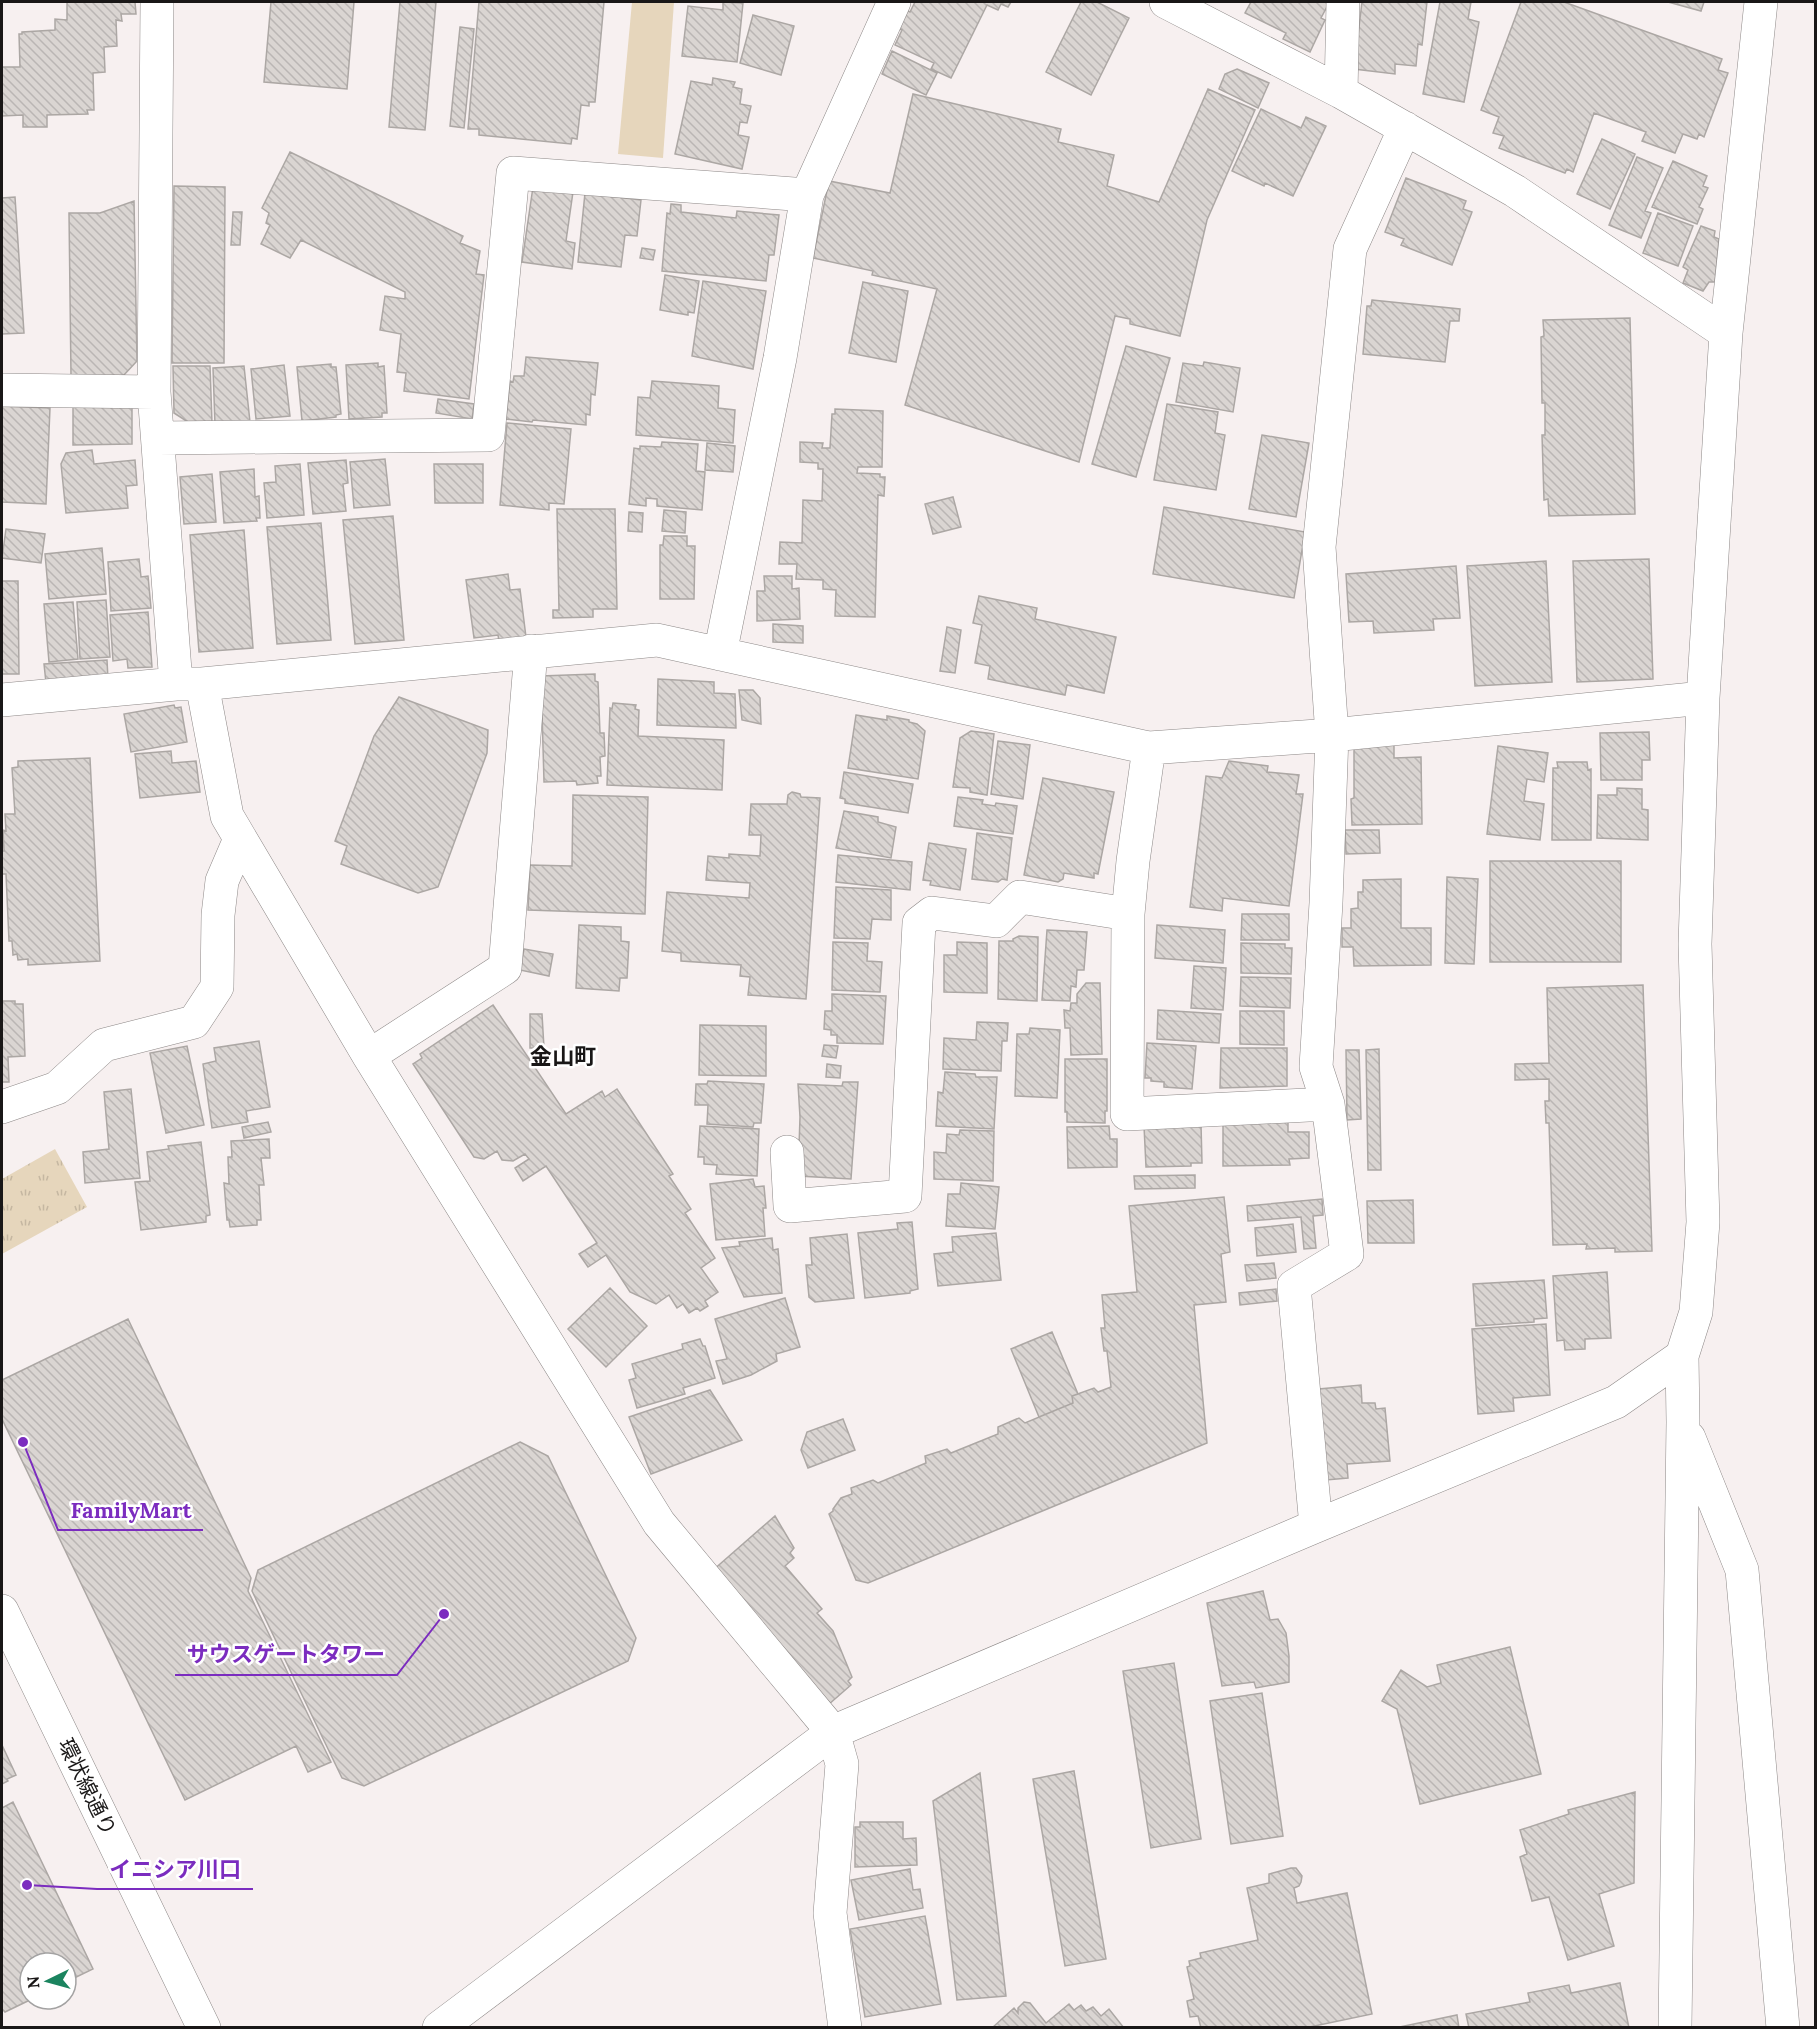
<svg xmlns="http://www.w3.org/2000/svg" width="1817" height="2029" font-family="Lora,'Noto Sans JP',serif">
<defs>
<pattern id="park-tufts" width="24" height="20" patternUnits="userSpaceOnUse" patternTransform="scale(1.5)"><rect width="24" height="20" fill="#e6d6bc"/><path d="M3 7l-1-3M5 7V3M7 7l1-3M15 17l-1-3M17 17v-4M19 17l1-3" fill="none" stroke="#c5b7a1"/></pattern>
<pattern id="building-back-hatch" width="6" height="6" patternUnits="userSpaceOnUse" patternTransform="scale(1.5)"><rect width="6" height="6" fill="#dad5d2"/><path d="M-1 5l2 2M0 0l6 6M5-1l2 2" fill="none" stroke="#bab6b4"/></pattern>
</defs>
<rect width="100%" height="100%" fill="#f7f0f0"/>
<path fill="#e6d6bc" d="M632,2H674L663,158L618,154Z"/>
<path fill="url(#park-tufts)" d="M55,1149L87,1207L2,1254V1179Z"/>
<path fill="url(#building-back-hatch)" stroke="#aca7a4" stroke-width="1.5" d="M67,2H135L136,14H121L122,21L116,20L117,46L104,47L105,72L93,73L94,110H87L88,114L47,115V127H23V115L2,116V67H20L19,34H22V32L55,30V19L67,20Z
M271,2H354L347,89L264,82Z
M400,2H436L425,130L389,127Z
M479,2H604L595,102H589V106L581,105L577,139L572,138L571,144L479,135V129H468Z
M723,2L743,3L737,62L682,56L688,6L723,10Z
M915,2H1011L1008,7L1001,4L998,10L987,5L951,78L931,69L934,63L895,45L902,30L893,27L902,8L910,12Z
M1081,2H1097L1129,18L1091,95L1046,72Z
M1251,2H1326L1329,3L1321,18L1325,20L1310,52L1283,39L1286,33L1245,13Z
M1362,2H1427L1422,45L1418,44L1416,66L1395,64V74L1354,69Z
M1440,2H1471L1468,19L1479,22L1464,102L1423,94Z
M1521,2H1564L1722,59L1718,70L1728,73L1704,137L1699,134L1697,139L1683,134L1675,153L1642,141L1646,132L1594,113L1573,172L1567,169L1565,173L1499,148L1504,136L1493,133L1499,117L1481,110Z
M1668,2H1704L1701,11Z
M753,15L794,26L781,75L740,63Z
M460,27L474,29L464,128L450,126Z
M892,51L937,73L926,95L882,74Z
M1237,69L1269,83L1258,108L1219,89L1225,74Z
M713,78L735,82L733,87L742,89L740,104L751,106L747,123L740,122L738,135L749,137L742,169L675,154L691,81L712,85Z
M1208,89L1255,110L1207,220L1180,336L1130,324V319L1115,316L1079,462L905,405L937,289L872,275L873,271L813,258L829,181L890,193L913,94L1061,129L1058,142L1114,155L1107,186L1159,202Z
M1261,109L1301,128L1306,117L1326,126L1293,196L1265,183L1264,186L1232,171Z
M1602,139L1635,154L1610,209L1577,194Z
M290,152L463,236L460,243L480,251L476,274L484,275L469,399L404,391L406,373L397,372L401,334L380,330L385,296L405,299V292L301,240L290,258L261,244L270,225L266,223L269,213L262,208Z
M1637,157L1663,168L1645,211L1651,213L1641,238L1609,225Z
M1673,161L1707,176L1703,186L1708,188L1699,207L1703,209L1697,224L1652,207Z
M1406,178L1466,201L1463,209L1472,212L1452,265L1401,245L1404,239L1385,232Z
M174,186L225,187L224,363H172Z
M533,187L573,192L566,241L575,243L572,269L522,262Z
M585,193L641,200L637,236L625,235L621,267L578,262Z
M15,197L24,333L2,334V198Z
M134,201L137,361L123,376H71L69,213H100Z
M671,204L681,205V212L736,218L737,211L779,215L774,255H769L766,281L662,271L667,213L670,214Z
M233,212H242L240,245H231Z
M1658,213L1693,226L1678,266L1643,253Z
M1701,226L1715,231L1714,237L1719,239L1715,282H1709L1703,291L1683,283L1688,270L1683,267Z
M642,248L655,250L653,260L640,258Z
M665,275L699,281L694,313L688,312V315L660,310Z
M703,281L766,291L753,369L692,356Z
M863,282L908,291L896,362L849,353Z
M1372,300L1460,309L1459,321H1450L1445,362L1363,354L1367,306H1371Z
M1630,318L1635,514L1549,516L1548,499L1544,500L1542,435H1545V403H1542L1541,337L1544,336L1543,320Z
M1126,346L1170,358L1136,477L1092,464Z
M526,357L598,363L595,395L591,394L590,415L586,414V425L533,420L532,422L506,419L510,381L513,382L514,376H524Z
M1204,362L1240,368L1233,412L1176,402L1183,363L1203,366Z
M378,363V367L384,366L387,413H382V417L349,419L346,365Z
M331,364V367H336L341,414L336,415V417L302,421L297,367Z
M284,365L290,416L256,419L251,369Z
M173,366H210L212,423L191,424L174,413Z
M244,366L250,422L215,425L213,368Z
M652,381L719,386L718,408L735,410L733,443L636,435L638,397L650,398Z
M438,399L474,404L472,419L436,413Z
M132,404V444L73,445V405Z
M1167,404L1218,412L1215,433L1225,435L1216,490L1154,480Z
M2,406L50,408L46,504L2,502Z
M835,409L883,411L882,467H858L857,473L880,474V477H885L884,496L878,495L875,617L835,616L836,590L823,589V580L796,579L797,564H779L780,542L802,543L803,500L822,501L823,469H818V463L800,462V442L823,443L822,448H830L832,414H835Z
M507,423L571,429L564,504L549,503V510L500,505Z
M1262,435L1309,443L1296,517L1249,509Z
M662,442L698,444L696,471L705,472L702,510L657,506V499L646,498V506L629,504L634,448L640,449V446L661,447Z
M707,443L735,446L733,472L705,470Z
M92,450L94,464L135,460L137,485L126,486L128,508L66,513L61,464L66,453Z
M385,459L390,505L354,508L350,462Z
M346,460L348,483L343,484L346,511L313,514L308,463Z
M300,464L304,515L267,518L264,483L276,482L275,466Z
M434,464H483V503H435Z
M254,469L255,497L259,496L260,518H256L257,521L224,523L220,472Z
M212,474L216,522L184,524L180,477Z
M953,497L961,527L933,534L925,504Z
M1164,507L1305,532L1294,598L1153,574Z
M557,509H615L617,609H593V617L553,618V610H559Z
M664,510L686,512L685,533L662,531Z
M629,512L643,513L642,532L628,531Z
M393,516L404,640L355,644L343,520Z
M321,523L331,640L277,644L267,527Z
M6,529L45,534L41,563L2,558Z
M244,530L253,648L199,652L190,535Z
M664,536H687V546H695L694,599H660V545H663Z
M102,548L106,594L49,599L45,554Z
M139,559L141,577L148,576L151,608L111,611L108,562Z
M1649,559L1653,679L1577,682L1573,561Z
M1546,561L1552,682L1475,686L1467,566Z
M1456,566L1460,618L1433,619L1434,630L1374,633L1373,621L1349,622L1346,574Z
M508,574L510,590L520,589L526,637L499,641L498,635L474,638L466,580Z
M764,576H792V589L799,588L800,619L757,621V591H765Z
M2,581H18L19,674H2Z
M979,596L1037,608L1035,619L1116,637L1104,693L1067,685L1065,695L988,679L990,666L975,663L982,625L973,623Z
M106,600L110,657L80,659L77,602Z
M73,602L78,659L49,662L44,604Z
M148,612L152,667L128,668L127,659L113,661L110,615Z
M773,624L803,626V643L773,642Z
M947,627L961,630L955,673L940,671Z
M107,660L108,679L46,683L44,664Z
M595,674V681L598,682L600,733H604L605,756L600,757L601,776H597L598,783L577,785L576,781L544,782L541,676Z
M658,679L714,682V693L735,694L736,728L657,725Z
M739,690H753L760,698L761,724L742,720Z
M399,697L488,730L487,753L438,887L418,893L341,864L347,846L335,841L374,736Z
M613,703L636,705L635,709L639,710L638,736L724,740L722,790L607,785L610,708L612,709Z
M174,705L175,708L181,707L187,742L131,752L124,714Z
M856,715L887,720V716L909,720V722L917,724L925,731L918,779L848,768Z
M971,731L994,734L987,795L970,792V788L953,787L960,738Z
M1649,732L1650,760H1642V780H1601L1600,733Z
M998,741L1030,745L1023,799L991,794Z
M1354,745H1394V758L1421,757L1422,824L1352,825L1351,799L1354,798Z
M1498,746L1548,753L1544,782L1527,779L1524,801L1544,804L1540,840L1487,834Z
M171,751L172,763L196,761L200,792L140,798L135,754Z
M90,758L100,961L28,965V959L18,960L17,954L13,955L12,941H9L6,874H2V851H4L3,830L6,831L5,814H15L12,768L18,767V761Z
M1229,761L1268,766L1267,772L1299,775L1296,794H1303L1289,906L1223,898L1222,911L1190,907L1206,776L1222,778Z
M1557,762H1587L1588,770L1591,769V840H1552L1553,768H1558Z
M844,772L913,784L908,813L845,803V799L840,798Z
M1043,778L1114,792L1098,874L1094,873V878L1064,873L1063,879L1058,882L1024,875Z
M1617,788L1642,789V809L1648,810V840L1597,838L1598,795H1617Z
M792,792L800,794L801,797L820,798L806,999L748,995L750,977L740,976L741,965L681,961V953L662,951L667,892L749,898L750,883L706,880L708,856L729,858V854L760,856L761,835H749L751,804H787L788,795Z
M573,795L648,797L645,914L528,910L530,865L572,866Z
M958,797L983,800L982,804L995,806L996,803L1017,806L1013,834L954,826Z
M844,811L878,817V822L896,827L891,858L836,848Z
M1345,830H1379L1380,853L1346,854Z
M977,833L1012,838L1007,880L1002,879L998,882L972,879Z
M929,843L966,849L960,890L930,885L931,881L923,880Z
M838,855L912,862L910,890L836,882Z
M1490,861H1621V962H1490Z
M1447,877L1478,879L1474,964L1445,963Z
M1401,879V928H1431V965L1354,966L1353,947H1342V928H1351V909L1358,908V892H1363V880Z
M836,887L891,890V920L872,919L870,939L834,938Z
M1242,914H1289V940H1241Z
M579,925L621,927V941L629,942L627,978H620L619,991L576,988Z
M1157,925L1225,930L1223,963L1155,958Z
M1047,930L1087,932L1084,970H1077L1076,987L1071,986L1070,1001L1042,1000Z
M1019,936L1038,937L1037,1001L998,999L999,941H1013V939Z
M833,942L868,943L867,961L882,962L880,992L832,990Z
M957,942L987,943V993L944,992V955H957Z
M1241,943L1285,944V948H1292L1291,974L1241,973Z
M524,949L553,954L549,976L520,970Z
M1194,966L1226,968L1223,1010L1191,1008Z
M1241,977L1291,978L1290,1008L1240,1006Z
M1086,983H1100L1102,1054L1071,1055L1070,1028H1065L1064,1010L1070,1011L1071,1003H1077V994Z
M1643,985L1652,1251L1615,1252V1248L1586,1249L1587,1244L1553,1245L1549,1123H1546L1545,1101H1549V1079L1515,1080V1064L1549,1063L1547,988Z
M832,994L886,996L883,1044L837,1043V1035H831V1030L824,1029L825,1011H832Z
M2,1001H15V1004H23L25,1056L8,1057L9,1082H2Z
M493,1005L566,1114L602,1091L605,1097L617,1089L673,1174L669,1176L691,1209L685,1213L715,1258L701,1268L718,1292L705,1301L708,1306L700,1311L697,1308L689,1313L683,1304L677,1308L669,1295L656,1304L630,1292L606,1255L588,1267L579,1254L597,1243L546,1166L523,1181L515,1168L529,1159L525,1154L513,1161L502,1160L497,1151L484,1159L474,1157L413,1064L422,1058L420,1054Z
M1158,1010L1221,1014L1219,1043L1157,1039Z
M1240,1011H1284V1045L1240,1044Z
M530,1014H542L544,1048H530Z
M977,1022L1008,1023L1007,1041H1002L1001,1071L943,1069L944,1038L976,1040Z
M700,1025L766,1026V1076L699,1075Z
M1030,1028L1060,1030L1057,1098L1015,1096L1017,1034H1029Z
M259,1041L270,1107L246,1111L248,1122L212,1128L203,1064L216,1061L214,1048Z
M1147,1043L1196,1046L1192,1089L1164,1087V1082L1151,1081V1078H1145Z
M824,1045L838,1046L836,1058L822,1056Z
M187,1046L204,1125L166,1133L150,1053Z
M1221,1048H1287V1086L1220,1088Z
M1379,1049L1381,1170H1368L1366,1050Z
M1346,1050H1359L1361,1119L1347,1120Z
M1065,1059H1107V1111H1105V1123L1067,1122V1112H1065Z
M827,1064L841,1066L840,1078L826,1077Z
M945,1072L975,1074L976,1077H997L994,1129L936,1126L938,1092L943,1093Z
M708,1081L764,1084L761,1123H754L753,1127L707,1124L708,1105H695L696,1084H707Z
M843,1082H858L851,1179L798,1176L800,1117L798,1084L842,1086Z
M131,1089L140,1178L85,1183L83,1152L109,1149L104,1092Z
M268,1122L271,1132L244,1138L242,1127Z
M1288,1122V1132H1309V1158L1289,1159L1290,1165L1223,1166V1125Z
M1201,1124L1202,1163H1191V1166L1146,1167L1144,1126Z
M700,1126L759,1129L757,1176L716,1174L717,1165L704,1164V1157H698Z
M1109,1126L1110,1139H1117V1167L1068,1168L1067,1127Z
M960,1130L994,1131L993,1181L934,1179V1152L946,1153L947,1134L959,1135Z
M269,1139L270,1158H261L264,1185H259L261,1220H257V1225L230,1227L229,1220H227L224,1183L229,1184L228,1157H232L231,1141Z
M201,1142L210,1215L206,1216V1222L141,1230L135,1182L150,1181L147,1152L169,1149L168,1146Z
M1195,1175V1188L1135,1189L1134,1176Z
M753,1179L755,1187L764,1186L766,1208H763L765,1236L716,1240L710,1184Z
M961,1183L999,1187L995,1229L946,1226L948,1194H960Z
M1224,1197L1230,1252L1221,1254L1226,1302L1194,1305L1207,1443L868,1583L856,1580L829,1514L833,1511V1509L841,1498L852,1494L851,1488L873,1480L878,1483L926,1463L925,1456L947,1449L951,1453L998,1434V1427L1019,1418L1025,1423L1073,1403L1072,1396L1094,1388L1098,1392L1111,1387L1107,1351H1104L1101,1328H1105L1102,1295L1137,1292L1129,1206Z
M1322,1199L1323,1215L1313,1216L1316,1248L1304,1249L1301,1217L1248,1221L1247,1206Z
M1413,1200L1414,1243H1368L1367,1201Z
M912,1222L918,1289L910,1291V1293L865,1298L858,1233L898,1229L897,1223Z
M1293,1224L1296,1252L1257,1256L1255,1228Z
M996,1233L1001,1280L938,1286L934,1254L953,1252L952,1237Z
M847,1234L854,1298L815,1302L809,1297L806,1265H812L810,1238Z
M772,1238L773,1250L778,1249L782,1293L744,1297L722,1248L740,1246L739,1242Z
M1274,1263L1276,1278L1247,1281L1245,1265Z
M1607,1272L1611,1338L1585,1339V1349L1565,1350L1564,1340L1557,1341L1553,1276Z
M1544,1280L1547,1318L1534,1319V1322L1476,1326L1473,1284Z
M610,1288L647,1326L606,1367L568,1329Z
M1276,1289L1277,1301L1240,1305L1239,1293Z
M785,1298L800,1347L776,1354L777,1361L751,1375L723,1384L716,1361L727,1359L715,1319Z
M128,1319L251,1578L248,1591L331,1762L308,1772L296,1746L185,1800L2,1419V1380Z
M1546,1324L1550,1395L1513,1398L1514,1411L1478,1414L1472,1329Z
M1052,1332L1078,1394L1072,1396L1073,1403L1039,1417L1011,1349Z
M700,1339L703,1346H705L715,1378L683,1388L685,1394L637,1408L629,1380L636,1378L632,1364L683,1349L682,1344Z
M1361,1385L1362,1403H1375L1376,1409L1385,1408L1390,1461L1347,1464L1348,1478L1326,1480L1319,1389Z
M710,1390L742,1440L651,1474L629,1417Z
M843,1419L855,1450L808,1468L801,1450L807,1432Z
M520,1442L548,1456L636,1638L628,1661L364,1786L342,1778L252,1591L258,1570Z
M775,1516L794,1548L790,1553L794,1558L785,1566L822,1609L817,1613L833,1631L852,1677L848,1681L851,1685L828,1705L712,1571Z
M1263,1591L1270,1620L1278,1619L1286,1633L1289,1656V1682L1256,1688L1254,1682L1222,1686L1207,1603Z
M1510,1647L1541,1774L1420,1804L1397,1709L1382,1701L1401,1670L1427,1687L1441,1683L1437,1665Z
M1174,1663L1201,1839L1151,1848L1123,1671Z
M1262,1693L1283,1836L1231,1844L1210,1701Z
M2,1745L16,1775L7,1779L8,1781L2,1784Z
M1074,1771L1106,1959L1065,1966L1033,1779Z
M980,1773L1006,1996L957,2000L933,1801Z
M1635,1792L1634,1883L1599,1894L1614,1946L1568,1960L1549,1897L1532,1901L1520,1857L1527,1854L1520,1830L1569,1814L1568,1810Z
M13,1802L93,1969L66,1982V1963H30V1999H32L5,2012L2,2009V1808Z
M860,1822H903V1839L916,1838L917,1865L855,1867V1827H860Z
M1291,1868H1296L1302,1876L1301,1882L1299,1886L1294,1888L1297,1903L1347,1893L1372,2014L1305,2028H1201L1198,2016L1190,2017L1187,2001L1194,1999L1187,1967L1190,1966L1189,1961L1201,1958L1200,1953L1258,1940L1247,1888L1269,1883V1874Z
M910,1869L913,1890L920,1889L923,1908L859,1920L851,1880Z
M925,1916L941,2004L865,2017L850,1929Z
M1620,1983L1629,2028H1469L1466,2014L1530,2002L1528,1993L1569,1985L1571,1993Z
M1024,2002L1030,2003L1046,2023L1069,2004L1074,2010L1081,2005L1086,2011L1093,2007L1101,2016L1109,2009L1124,2028H992L1014,2008L1018,2013V2008Z
M1457,2015L1459,2028H1395Z"/>
<g fill="none" stroke-linecap="round" stroke-linejoin="round">
<defs>
<path id="minor" d="M157,2L154,392L176,684
M1166,2L1341,92L1515,191L1726,333
M1341,92L1343,2
M2,390L154,392
M158,438L488,435L513,173L807,195
M720,654L780,358L807,195L894,2
M202,684L227,816L369,1056L659,1523L833,1732L842,1764L830,1913L845,2028
M2,700L176,684H202L657,640L1149,748L1332,735L1703,698
M1149,748L1133,861L1128,914L1127,1114L1328,1104
M369,1056L505,968L531,651
M2,1107L57,1088L104,1045L194,1022L217,987L218,915L222,881L240,839
M787,1152L790,1206L905,1196L919,923L932,913L996,921L1020,897L1128,914
M1689,1438L1742,1570L1783,2028
M1316,1526L1294,1286L1347,1254L1328,1104L1316,1067L1326,903L1332,735L1319,547L1350,249L1405,128
M2,1611L204,2028
M439,2028L833,1732L1316,1526L1616,1402L1682,1356L1696,1312L1703,1222L1695,944L1703,698L1726,333L1761,2
M1675,2028L1683,1422L1682,1356"/>
</defs>
<use href="#minor" stroke="#8d8887" stroke-width="34"/>
<use href="#minor" stroke="#fff" stroke-width="33"/>
</g>
<g text-anchor="middle" stroke-width="5" stroke-linejoin="round" paint-order="stroke">
<g font-size="21" fill="#191717" stroke="#fff">
<text transform="translate(87 1787) rotate(64)" y="7">環状線通り</text>
</g>
<g font-size="22" font-weight="bold" fill="#191717" stroke="#fff">
<text x="563" y="1064">金山町</text>
</g>
</g>
<path fill="none" stroke="#7b2cbf" stroke-width="2" d="M23 1442L58 1530H203M444 1614L397 1675H175M27 1885L97 1889H253"/>
<g fill="#7b2cbf" stroke="#fff" stroke-width="2">
<circle cx="23" cy="1442" r="6"/>
<circle cx="444" cy="1614" r="6"/>
<circle cx="27" cy="1885" r="6"/>
</g>
<g font-size="22" text-anchor="middle" font-weight="bold" fill="#7b2cbf" stroke="#fff" stroke-width="5" stroke-linejoin="round" paint-order="stroke">
<text x="131" y="1518">FamilyMart</text>
<text x="286" y="1662">サウスゲートタワー</text>
<text x="175" y="1877">イニシア川口</text>
</g>
<rect width="1817" height="2029" fill="none" stroke="#191717" stroke-width="6"/>
<g transform="translate(48 1981) rotate(265)"><circle r="28" fill="#ffffff" stroke="#a3a2a2" stroke-width="1.5"/>
<path d="M0-4.5L10 22L0 15L-10 22Z" fill="#1b845f"/>
<text y="-9" font-size="16" font-weight="bold" text-anchor="middle" fill="#191717">N</text>
</g>
</svg>
